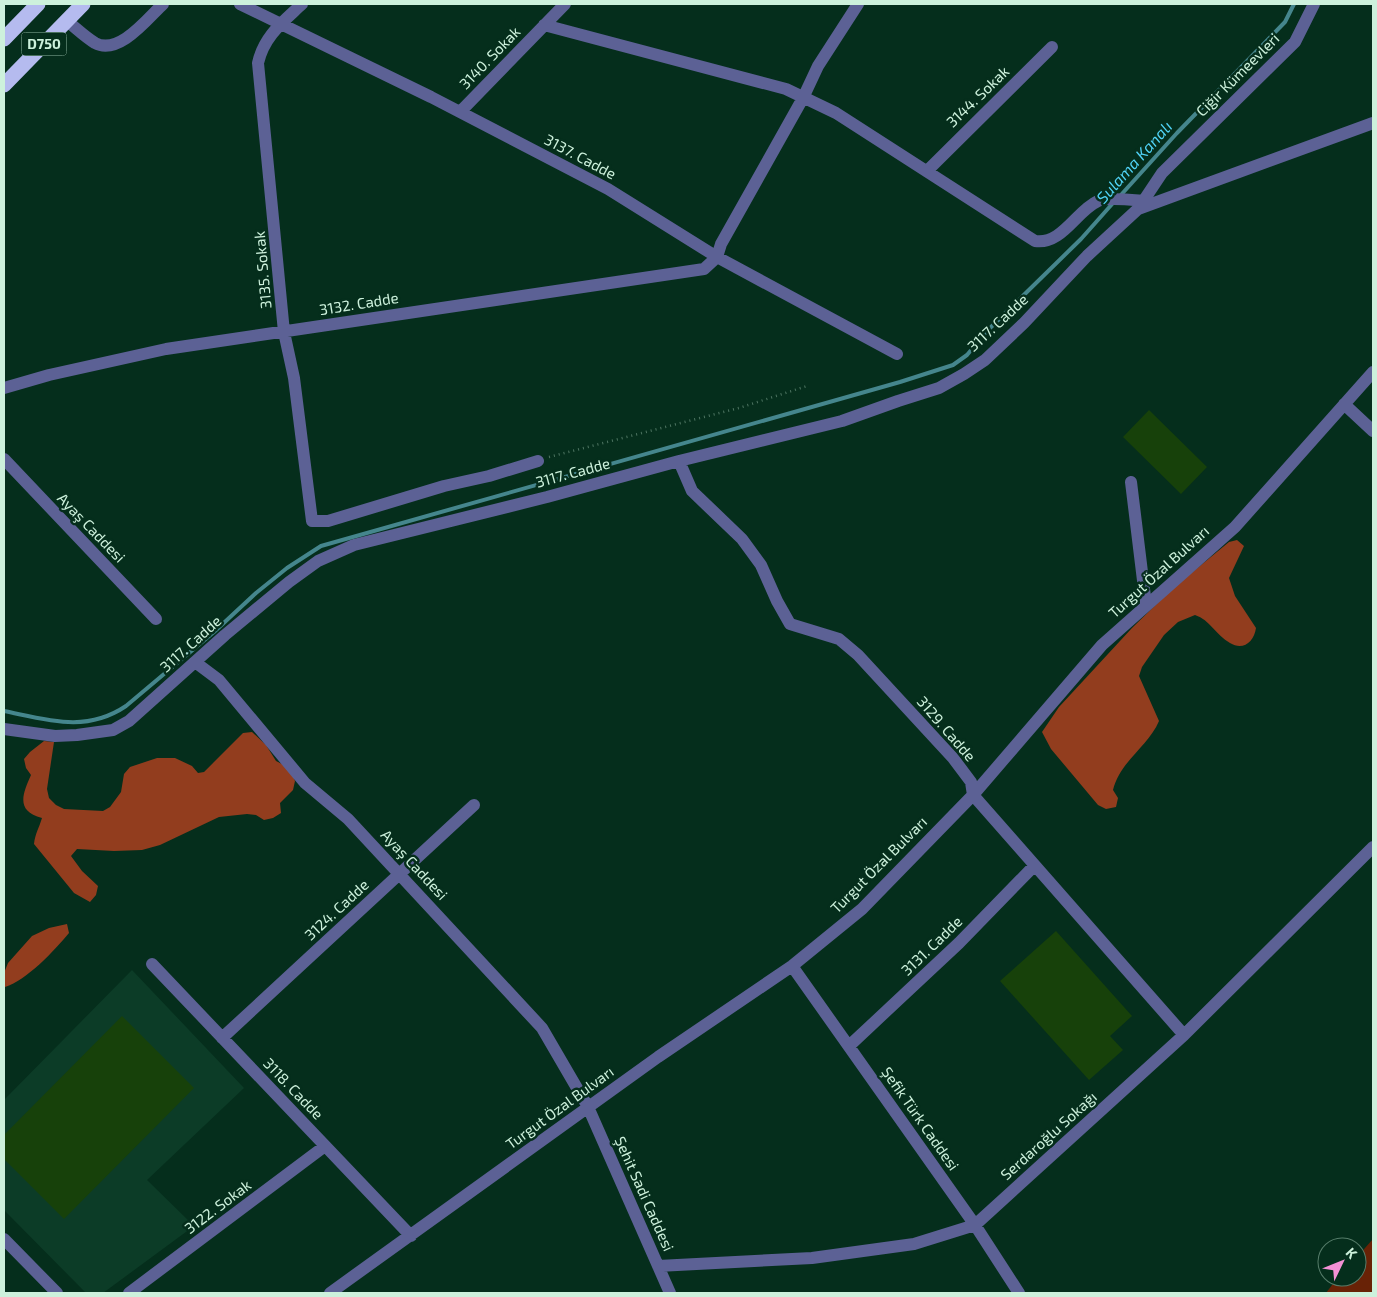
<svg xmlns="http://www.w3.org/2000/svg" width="1377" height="1297" font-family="'Exo 2',sans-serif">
<rect width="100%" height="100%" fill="#052e1c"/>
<path fill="#0c3c27" d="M132,970L244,1088L147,1180L194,1226L103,1293H86L4,1210V1100Z"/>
<path fill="#682206" d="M1373,1239V1293H1326L1338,1277H1357V1257Z"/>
<path fill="#923d1e" d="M1237,540L1244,546L1229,578L1235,596L1256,628C1254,642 1243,651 1230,643C1216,635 1210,620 1195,615L1178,622L1164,635L1142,667L1139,676L1159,721C1148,747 1120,761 1113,790L1118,798L1116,807L1106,809L1098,805L1051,749L1042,732L1059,707L1132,628L1172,589L1229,542Z
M252,732L266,745L276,761L284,765L291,772L295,781L293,790L280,803L281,813L273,818L264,820L256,815L247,814L219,817L160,845L142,850L114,851L77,849L71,856L82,871L98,886L96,895L90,902L74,893L34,844C35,834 39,828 42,818C16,811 22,795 31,775L26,768L24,759L30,752L44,741L54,742L47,789L49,798L56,805L64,809L103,811L110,807L121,792L124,774L130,767L157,758H175L192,766L198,773L204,772L243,733Z
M67,924L69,933C54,951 27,980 5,987L4,973L8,963L32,936L49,928Z"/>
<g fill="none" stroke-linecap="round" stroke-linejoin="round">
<path stroke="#45868d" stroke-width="4" d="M1120,196L1177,133L1285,22L1294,4
M4,711C48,720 86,733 126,706L214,632L256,593L287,568L321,546L900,382L953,365L967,355L987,331L1081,239L1113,203"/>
</g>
<path fill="#17410a" d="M1149,410L1207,467L1181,494L1123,437Z
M1056,931L1132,1016L1110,1036L1123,1050L1089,1080L1000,981Z
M122,1016L194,1088L64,1219L4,1159V1135Z"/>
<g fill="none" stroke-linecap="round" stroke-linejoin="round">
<path stroke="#4e7562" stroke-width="2.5" stroke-dasharray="1 4" stroke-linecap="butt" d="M549,457L739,408L807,386"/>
<path stroke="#5c6195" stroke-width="12" d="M240,4L431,97L608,189L717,257L897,354
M302,4C283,22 264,36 258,63L284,332L294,378L312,521H328L444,486L489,476L538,461
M67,21C76,28 85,37 95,43C119,56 148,18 163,4
M544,25L786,89L836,113L1035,241C1062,245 1076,211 1098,201C1108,197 1132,200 1144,201
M460,112L565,4
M927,171L1052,47
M1138,209L1373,123
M4,388L49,375L166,349L704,269L717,257L721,244L803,98L818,66L858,4
M1344,404L1373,431
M4,459L156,619
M679,461L692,491L742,539L761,565L777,601L790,624L839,639L858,655L953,758L971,782L973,795L1184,1035
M1131,482L1146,605
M195,662L219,680L305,783L348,819L542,1028L588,1107L670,1293
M4,729L55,736L77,735L113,730L129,721L225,635L289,582L318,561L354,545L547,497L679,461L842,421L898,401L939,388L964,374L985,360L1024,323L1087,256L1138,209L1162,173L1295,42L1314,4
M152,964L411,1236
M792,966L975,1225L1019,1293
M222,1038L474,805
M849,1046L959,943L1034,866
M4,1239L57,1293
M658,1266L812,1258L914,1244L975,1225L1184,1035L1373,847
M129,1293L325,1146
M330,1293L658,1057L792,966L862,909L973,795L1102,645L1235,527L1373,372"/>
<path stroke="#b5bbef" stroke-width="15" d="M4,39L38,4
M4,85L83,4"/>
</g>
<g text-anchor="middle" stroke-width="5" stroke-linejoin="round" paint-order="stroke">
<rect fill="#052e1c" stroke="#91b6a2" stroke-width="1" x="21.5" y="32.5" width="45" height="23" rx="4"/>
<g font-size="14" font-weight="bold" fill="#cdf1dc">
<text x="44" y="49">D750</text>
</g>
<g font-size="15" fill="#cdf1dc" stroke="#052e1c">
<text transform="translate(490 58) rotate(-46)" y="5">3140. Sokak</text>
<text transform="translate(1238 75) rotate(-45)" y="5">Ciğir Kümeevleri</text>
<text transform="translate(978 97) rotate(-44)" y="5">3144. Sokak</text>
<text transform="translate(580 157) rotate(28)" y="5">3137. Cadde</text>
<text transform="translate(263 270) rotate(-95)" y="5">3135. Sokak</text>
<text transform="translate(359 304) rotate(-9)" y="5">3132. Cadde</text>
<text transform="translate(998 323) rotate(-43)" y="5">3117. Cadde</text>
<text transform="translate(573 473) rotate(-15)" y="5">3117. Cadde</text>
<text transform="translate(91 528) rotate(46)" y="5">Ayaş Caddesi</text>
<text transform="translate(1159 572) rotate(-42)" y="5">Turgut Özal Bulvarı</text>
<text transform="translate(191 644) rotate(-42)" y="5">3117. Cadde</text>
<text transform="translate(946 729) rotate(49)" y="5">3129. Cadde</text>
<text transform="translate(414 865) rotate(47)" y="5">Ayaş Caddesi</text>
<text transform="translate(879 865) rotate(-45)" y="5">Turgut Özal Bulvarı</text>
<text transform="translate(337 910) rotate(-43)" y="5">3124. Cadde</text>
<text transform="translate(932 946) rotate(-44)" y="5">3131. Cadde</text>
<text transform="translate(293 1089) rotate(46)" y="5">3118. Cadde</text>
<text transform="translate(560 1108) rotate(-36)" y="5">Turgut Özal Bulvarı</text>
<text transform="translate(920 1119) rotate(55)" y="5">Şefik Türk Caddesi</text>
<text transform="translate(1049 1136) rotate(-42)" y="5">Serdaroğlu Sokağı</text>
<text transform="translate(644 1194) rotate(66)" y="5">Şehit Sadi Caddesi</text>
<text transform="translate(218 1207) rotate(-37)" y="5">3122. Sokak</text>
</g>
<g font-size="16" font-style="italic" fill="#50d3f6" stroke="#052e1c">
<text transform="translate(1134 162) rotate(-48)" y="6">Sulama Kanalı</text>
</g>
</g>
<rect width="1377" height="1297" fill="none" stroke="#cdf1dc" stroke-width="10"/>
<g transform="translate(1342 1262) rotate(47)"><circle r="24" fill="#052e1c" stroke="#557c69"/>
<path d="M0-4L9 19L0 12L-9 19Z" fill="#f391d5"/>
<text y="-8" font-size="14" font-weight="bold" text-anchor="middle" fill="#cdf1dc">K</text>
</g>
</svg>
